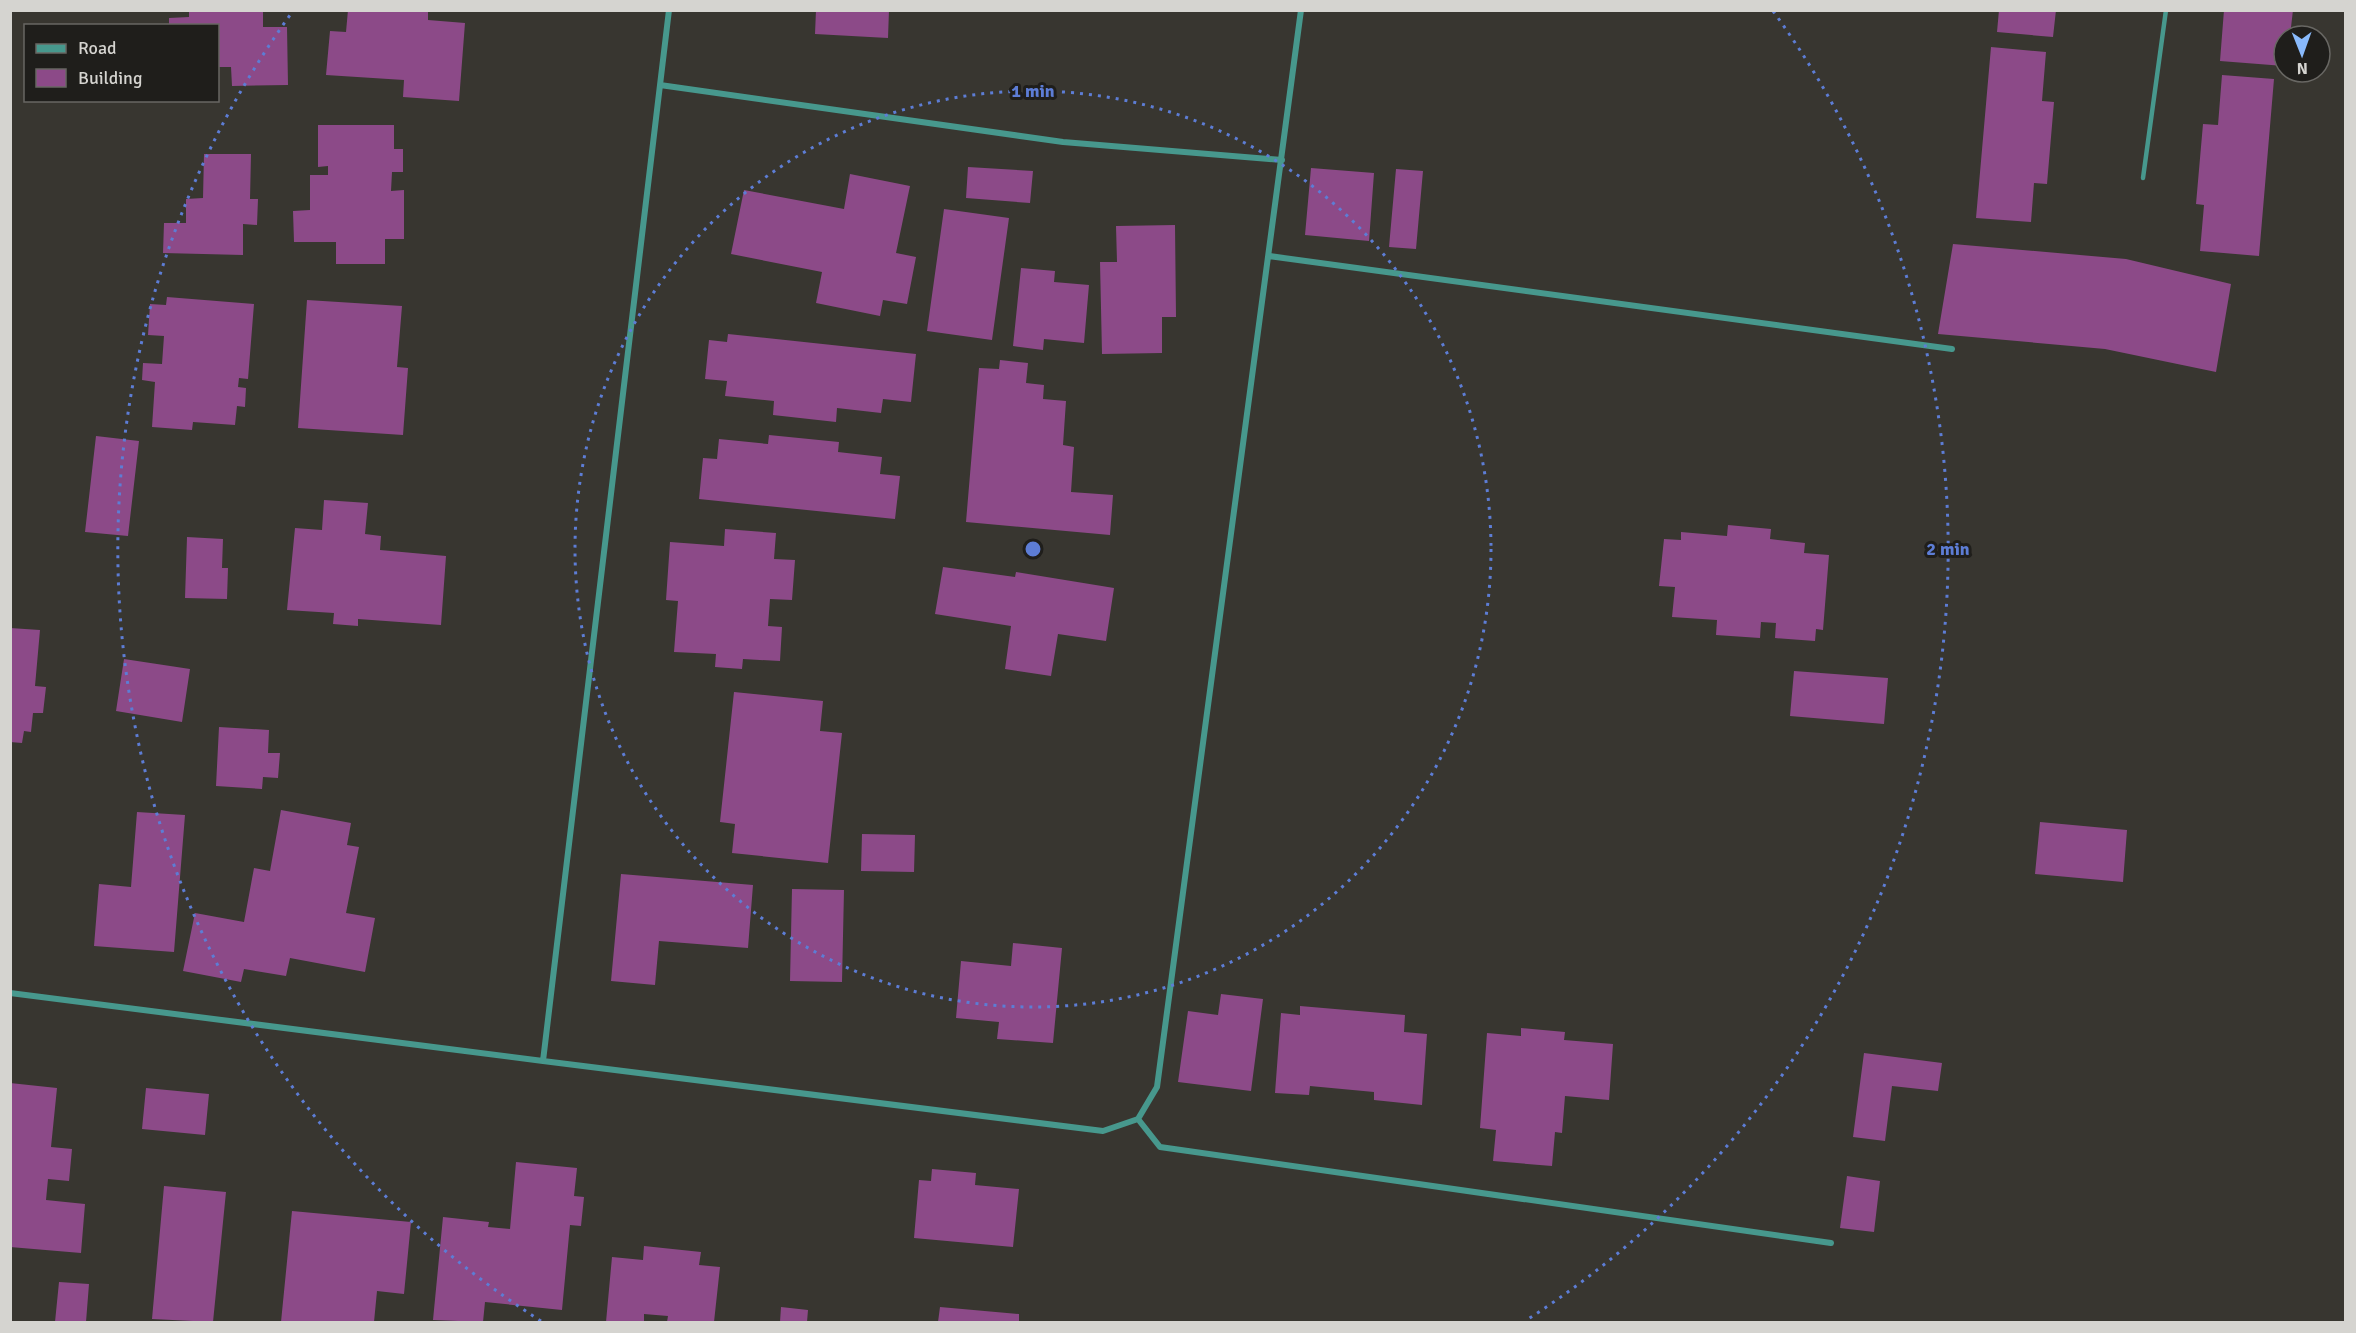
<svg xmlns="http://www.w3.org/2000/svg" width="2356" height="1333" font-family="Signika,sans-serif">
<rect width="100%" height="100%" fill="#383630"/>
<path fill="#8c4a88" d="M189,10H263V27H287L288,85L232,86L231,67H218V26H169V18L189,17Z
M348,10H428V20L465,23L459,101L403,97L404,80L326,75L330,31L346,32Z
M816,10H889L888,38L815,34Z
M1999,10H2056L2053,37L1997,32Z
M2224,10H2293L2290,36H2284V66L2220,61Z
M1991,47L2046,52L2042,101L2054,102L2047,184L2034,183L2031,222L1976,218Z
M2222,75L2274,79L2259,256L2200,251L2204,205L2196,204L2203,124L2218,125Z
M318,125H394V149H403V172H392L391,191L404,190V239H385V264H336V242H294L293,211L310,210V175H328V166L318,167Z
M204,154H251L250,199H258L257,225L243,224V255L163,253L164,223H186V199L203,198Z
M968,167L1033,171L1030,203L966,198Z
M1311,168L1374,173L1369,241L1305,235Z
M1396,169L1423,171L1416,249L1389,247Z
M850,174L910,186L896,253L916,257L907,304L883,300L880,316L816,303L822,272L731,254L744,190L844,209Z
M944,209L1009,218L992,340L927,331Z
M1175,225L1176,317H1162V353L1102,354L1100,262H1117L1116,226Z
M1953,244L2126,259L2231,284L2216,372L2105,349L1938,334Z
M1021,268L1055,271L1054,282L1089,285L1084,343L1044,339L1043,350L1013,346Z
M167,297L254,304L248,379L239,378L238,387L246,388L245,407L237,406L235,425L193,422L192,430L152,427L155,382L142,380L143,363L162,364L164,336L148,335L150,304L166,305Z
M307,300L402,306L397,367L408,368L403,435L298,428Z
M728,334L916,354L911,402L883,399L881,413L837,408L836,422L773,415L774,401L725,396L727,381L705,379L709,340L727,342Z
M1000,360L1028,363L1026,383L1044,385L1043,399L1066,401L1063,445L1074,447L1071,492L1113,495L1110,535L966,522L979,368L999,369Z
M769,435L839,442L838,452L882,457L880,474L900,476L895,519L699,499L703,458L717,459L719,439L768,444Z
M96,436L139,441L128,536L85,532Z
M324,500L368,503L365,534L381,536L380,550L446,556L441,625L358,619V626L333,624L334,613L287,610L295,528L322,530Z
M1728,525L1771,529L1770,539L1805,543L1804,553L1829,555L1823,630L1816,629L1815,641L1775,638L1776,623L1761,622L1760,638L1716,635L1717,620L1672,617L1675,587L1659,586L1664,539L1681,540V532L1727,536Z
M725,529L776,533L774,559L795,560L792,600L770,599L768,626L782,627L780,661L743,659L742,669L715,667L716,654L674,652L678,601L666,600L670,542L724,546Z
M187,537L223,539L222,568H228L227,599L185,598Z
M943,567L1015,577L1016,572L1114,588L1106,641L1058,634L1051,676L1005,669L1011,626L935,614Z
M10,628L40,630L35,686L46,687L43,713H33L31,732L24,731L22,743L10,742Z
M124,659L190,669L182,722L116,711Z
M1794,671L1888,678L1884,724L1790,716Z
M734,692L823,701L820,731L842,733L828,863L732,853L735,824L720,822Z
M219,727L269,730L268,753H280L278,778L263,777L262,789L216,786Z
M281,810L351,823L347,845L359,847L346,913L375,918L365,972L290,958L286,976L244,969L241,982L183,971L195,913L244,922L254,868L270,871Z
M137,812L185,815L174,952L94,946L99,884L131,887Z
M2040,822L2127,830L2123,882L2035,874Z
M862,834L915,835L914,872L861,871Z
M621,874L753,885L748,948L659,941L655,985L611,981Z
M792,889L844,890L842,982L790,981Z
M1013,943L1062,948L1053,1043L997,1039L999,1022L956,1018L961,961L1011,966Z
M1221,994L1263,999L1251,1091L1178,1082L1188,1011L1218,1015Z
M1300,1006L1405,1015L1404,1032L1427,1034L1422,1105L1374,1100V1092L1310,1086L1309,1095L1275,1093L1281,1013L1300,1015Z
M1521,1028L1565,1032L1564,1040L1613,1044L1609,1100L1565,1096L1562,1133L1555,1132L1552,1166L1493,1161L1496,1130L1480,1128L1487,1033L1521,1036Z
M1864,1053L1942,1063L1938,1091L1892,1086L1885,1141L1853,1137Z
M10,1083L57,1088L51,1147L72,1149L69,1181L48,1179L46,1200L85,1204L81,1253L10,1247Z
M146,1088L209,1094L205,1135L142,1129Z
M516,1162L577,1168L574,1196L584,1197L581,1226L570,1225L562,1310L485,1302L483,1322L433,1320L443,1217L489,1222L488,1227L510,1229Z
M932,1169L976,1173L975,1185L1019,1189L1013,1247L914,1238L919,1180L931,1181Z
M1847,1176L1880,1181L1874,1232L1840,1228Z
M164,1186L226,1192L213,1322L152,1319Z
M292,1211L411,1222L404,1294L377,1291L374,1322H281Z
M644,1246L701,1252L699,1265L720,1267L714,1322H667L668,1316L644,1314V1322H606L612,1257L643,1260Z
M59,1282L89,1284L86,1322H55Z
M781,1307L808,1310L807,1322H780Z
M940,1307L1019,1314V1322H938Z"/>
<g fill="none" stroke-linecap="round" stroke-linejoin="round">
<path stroke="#47988d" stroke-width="4.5" d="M2143,178L2166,10"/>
<path stroke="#47988d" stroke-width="6" d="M669,10L543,1061L1103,1131L1138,1119L1157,1087L1301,10
M660,85L1063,142L1282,160
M1269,256L1952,349
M10,993L543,1061
M1138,1119L1160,1147L1831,1243"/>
</g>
<g fill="none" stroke="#5d7dd5" stroke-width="3" stroke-dasharray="3 6">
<circle cx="1033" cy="549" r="458"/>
<path d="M541 1321A915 915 0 0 1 293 11M1773 11A915 915 0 0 1 1525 1321"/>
</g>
<circle cx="1033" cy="549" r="9" fill="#5d7dd5" stroke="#1f1e1b" stroke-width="3"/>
<g font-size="18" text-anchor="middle" font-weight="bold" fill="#5d7dd5" stroke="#1f1e1b" stroke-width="6" stroke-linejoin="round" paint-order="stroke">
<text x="1033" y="97">1 min</text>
<text x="1948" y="555">2 min</text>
</g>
<rect width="2356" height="1333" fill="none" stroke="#d5d4d0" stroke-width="24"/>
<rect x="24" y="24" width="195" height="78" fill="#1f1e1b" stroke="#686763" stroke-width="1.5"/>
<rect x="36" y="44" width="30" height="9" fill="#47988d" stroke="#686763" stroke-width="1.5"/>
<text x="78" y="54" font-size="18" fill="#d5d4d0">Road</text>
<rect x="36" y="69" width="30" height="18" fill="#8c4a88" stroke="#686763" stroke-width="1.5"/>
<text x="78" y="84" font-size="18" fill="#d5d4d0">Building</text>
<g transform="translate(2302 54) rotate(179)"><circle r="28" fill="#1f1e1b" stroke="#686763" stroke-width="1.5"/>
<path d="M0-4.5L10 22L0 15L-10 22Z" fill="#89bafc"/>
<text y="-9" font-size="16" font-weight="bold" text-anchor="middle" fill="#d5d4d0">N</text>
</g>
</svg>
